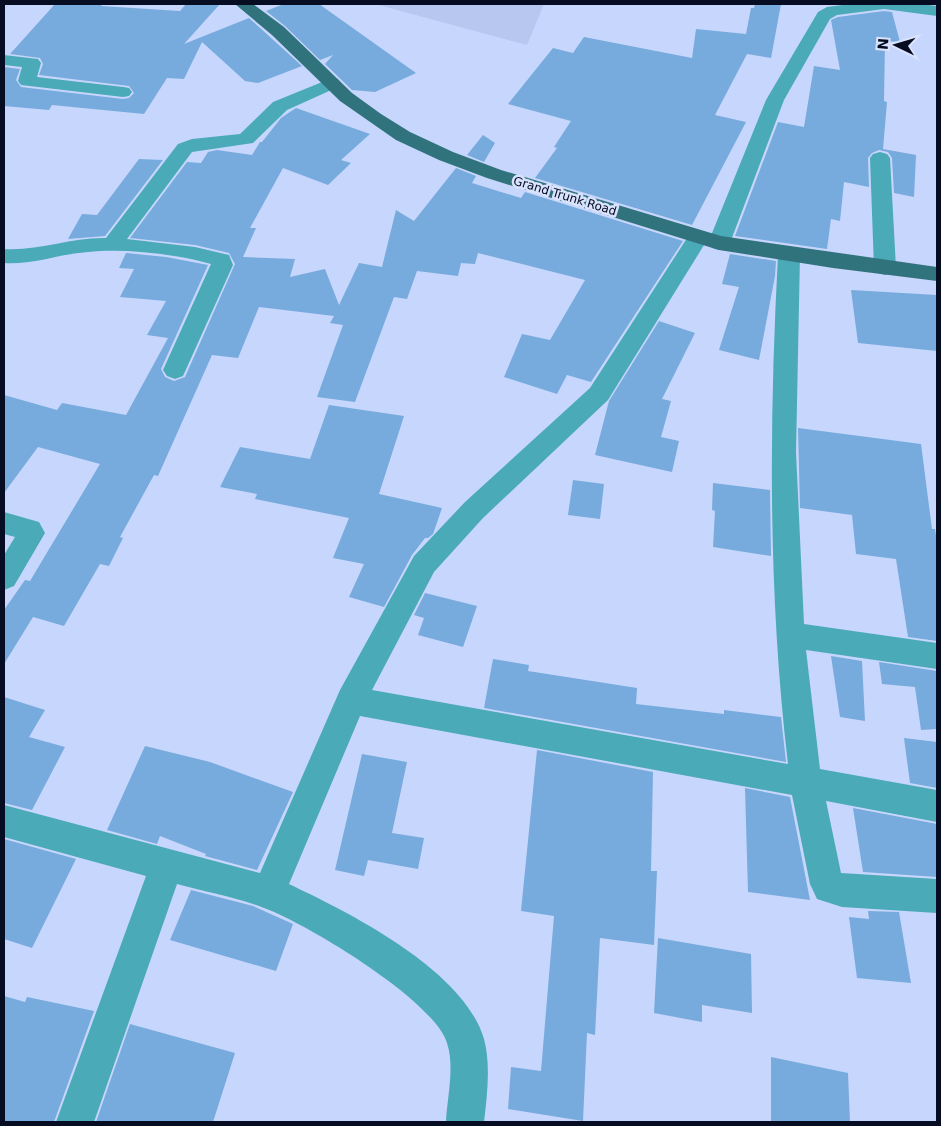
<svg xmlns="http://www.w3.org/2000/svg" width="941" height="1126" font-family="'DejaVu Sans',sans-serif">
<rect width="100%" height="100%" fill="#c7d6fc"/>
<path fill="#b8c7f0" d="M375,4H544L527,45Z"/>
<path fill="#77abdd" d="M55,4H103L101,6L180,11L186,4H220L184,44L249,18L302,66L258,83L245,81L202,42L184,79L167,78L144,114L52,105L49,110L4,106V67L20,69L16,80L21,87L123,99L129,98L134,93L129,86L39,75L43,64L40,58L10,54Z
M284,4H319L416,73L375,92L352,90L325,64L333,55L320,60L285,26L266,11Z
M755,4H781L771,58L747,54L715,115L746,122L692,225L535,178L557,148L554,147L571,121L508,104L553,48L573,53L584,37L692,58L696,29L746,34L751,8H754Z
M884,11L892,12L900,42L885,41L884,101L887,102L883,149L916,155L914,197L894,193L892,158L888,152L879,150L872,153L868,158L869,187L844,182L840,221L831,219L827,249L735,236L778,122L804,127L814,66L840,70L831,20L838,17Z
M296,108L370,134L341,160L351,163L328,185L283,168L250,228H256L243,257L295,259L290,277L325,269L339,305L359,263L382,267L396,210L414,221L456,168L476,176L472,183L521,198L525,192L683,241L591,382L567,375L557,394L504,377L522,334L550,340L585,280L478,253L475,264L461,263L458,276L417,271L407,299L394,297L355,402L317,397L343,325L330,323L334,316L259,307L238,358L212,355L158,476L154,475L120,537L123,538L109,566L100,564L64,626L33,617L4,664V610L25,580L30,581L100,464L38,447L4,493V395L57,410L62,403L126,415L168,338L147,335L166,301L120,297L134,269L119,268L126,253L166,257L208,265L161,369L165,377L174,381L185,377L235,264L229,253L195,245L130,238L187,162L201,163L208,152L217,150L252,155L260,142H262L281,118Z
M483,135L495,143L484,162L467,155Z
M139,159L163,160L105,236L68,239L82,214L97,215Z
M730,254L776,261L775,276L759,360L719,350L739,287L722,284Z
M851,290L937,295V351L858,343Z
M659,321L695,333L662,399L671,401L661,437L679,441L672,472L595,455L609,401Z
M329,405L404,416L379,494L442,508L433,534L428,538H425L412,555L384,607L349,597L364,564L333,558L349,518L255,499L257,494L220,487L240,447L310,459Z
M798,428L921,444L932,529H935L937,542V641L908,637L896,559L856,554L852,515L800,508Z
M573,480L604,484L600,519L568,515Z
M713,483L770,490L771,556L713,547L715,511L712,510Z
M425,593L477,606L463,647L418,635L424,618L414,615Z
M831,656L862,661L865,721L840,717Z
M493,659L529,665L528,671L637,688L636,704L724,714V710L781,717L786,762L484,708Z
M879,662L937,671V729L921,730L915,687L882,684Z
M4,697L45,710L29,737L65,747L32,810L4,803Z
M904,738L937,742V788L910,783Z
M145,746L210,762L293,792L257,870L205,856L206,854L160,836L157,844L107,830Z
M537,750L653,772L651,871H657L654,945L600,938L595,1035L587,1033L583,1121L508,1109L511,1067L541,1071L554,916L521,911Z
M362,754L407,762L392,833L424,838L418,869L368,860L364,876L335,870Z
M745,788L790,797L810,900L748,892Z
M853,808L937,824V877L863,872Z
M4,839L76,859L32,948L4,939Z
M191,890L253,906L293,924L276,971L170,940Z
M868,911L899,912L911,983L857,978L849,917L869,919Z
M658,938L751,954L752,1013L702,1005V1022L654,1013Z
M4,996L25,1002L27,997L94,1011L54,1122H4Z
M130,1024L235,1053L213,1122H96Z
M771,1057L848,1073L850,1122H771Z"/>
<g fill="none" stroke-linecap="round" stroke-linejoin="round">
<path fill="#4baab7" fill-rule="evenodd" d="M850,4H920L937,6V16L884,9L837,15L830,19L784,100L730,243L726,248L719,250L712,248L708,243L766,100L818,12L827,7Z
M4,55L38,59L41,63L37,77L123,87L129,88L132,92L129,96L123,97L21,85L18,81L22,67L4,65Z
M332,78L338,79L341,83L338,87L287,110L253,143L192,152L127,239L195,247L229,255L233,265L183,376L175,379L167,376L163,370L211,264C176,254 124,248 88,252C59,254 33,265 4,263V249C39,251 72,237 106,238L178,144L192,139L240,134L273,102Z
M880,152L887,154L890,158L896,268L893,273L885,275L877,273L874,268L870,158L873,154Z
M698,230L705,232L709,237L608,400L483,518L434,572L372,690L788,764C768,594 769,425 778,255L781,250L789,248L797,250L800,255L796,452L804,624L937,643V669L806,650L820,769L937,790V822L826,801L841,873L937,879V913L842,907L817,899L810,884L792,795L360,716L289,884C350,913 464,970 484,1039C491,1065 487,1096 484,1122H446C447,1098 455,1067 447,1043C435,1001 306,923 264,908C236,897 205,892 177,884L94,1122H56L146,876L4,837V805L260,873L340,690L414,556L465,502L590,388L691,232Z
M4,512L39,522L45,533L14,586L4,590V555L15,537L4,534Z"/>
<path fill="#30737d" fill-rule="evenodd" d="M235,4H253L284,27L352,93L381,114L410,132L453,152L501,170L721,236L937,267V281L833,268L719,250L487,178L439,160L396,140L340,101L272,35Z"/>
</g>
<g text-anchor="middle" stroke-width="5" stroke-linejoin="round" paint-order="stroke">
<g font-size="12" fill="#060c22" stroke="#d9e3fd">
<text transform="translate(565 196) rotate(17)" y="4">Grand Trunk Road</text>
</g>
</g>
<rect width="941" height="1126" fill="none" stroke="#060c22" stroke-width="10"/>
<g transform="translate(896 45) rotate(275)" stroke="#d9e3fd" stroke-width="4" paint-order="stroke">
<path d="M0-4L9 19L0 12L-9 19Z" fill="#060c22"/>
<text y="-8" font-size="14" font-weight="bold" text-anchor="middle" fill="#060c22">N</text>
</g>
</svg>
